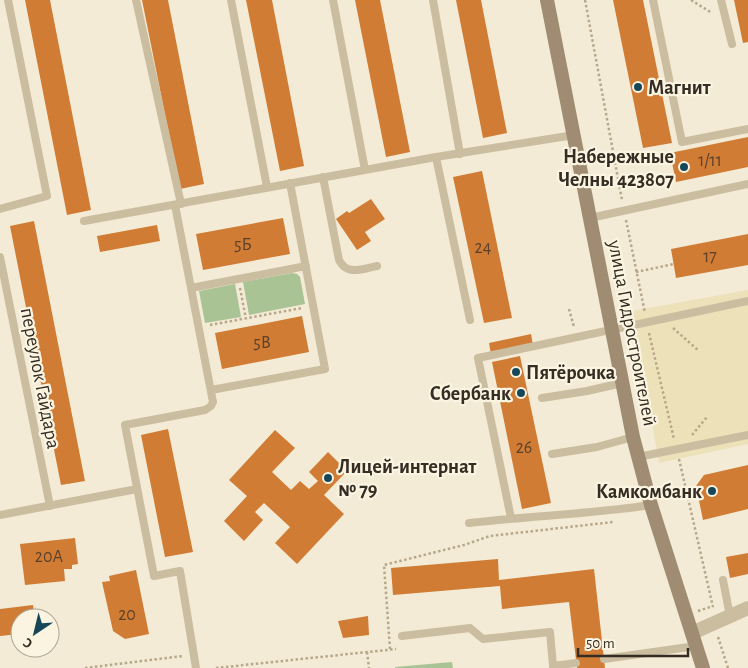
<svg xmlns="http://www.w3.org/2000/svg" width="748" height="668" font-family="'Alegreya Sans',sans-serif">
<rect width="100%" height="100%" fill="#f3ebd5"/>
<path fill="#a9c394" d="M292,273L297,274L300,277L305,304L249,315L243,282Z
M235,284L241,317L205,323L199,291Z
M452,662L453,668H395V667Z"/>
<path fill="#ede1ba" d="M748,290V444L659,463L632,311Z"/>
<path fill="#d17c35" d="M25,0H50L91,210L67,215Z
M142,0H168L204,184L180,189Z
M246,0H272L304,166L280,171Z
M355,0H380L410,152L386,157Z
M456,0H481L507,133L483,138Z
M613,0H643L672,143L643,148Z
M734,0H748V42L743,43Z
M748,137V167L676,182L670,153Z
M482,171L512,318L484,323L453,177Z
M371,199L385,219L365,232L371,241L357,250L336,219L347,211L349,213Z
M283,218L290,254L203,270L196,234Z
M34,221L85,481L61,485L10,226Z
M157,225L160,241L100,252L97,236Z
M748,234V265L676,278L671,249Z
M302,316L309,352L222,369L215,333Z
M531,334L533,345L491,354L489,343Z
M520,356L551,503L522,509L492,362Z
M168,429L193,552L165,557L141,435Z
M275,430L295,448L272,472L291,490L300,481L309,489L318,481L309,472L328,452L347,471L324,495L344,514L297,564L275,543L290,527L264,503L255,512L263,520L244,541L224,521L247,496L229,480Z
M748,465V509L703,520L696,486L704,475Z
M75,538L78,564L72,565V569H64L65,581L25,585L20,544Z
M748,553V574L730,578L726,557Z
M498,559L499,580L594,569L605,668H577L569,602L502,609L500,586L393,595L391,568Z
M136,570L149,634L125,639L113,631L102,582L110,581L109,576Z
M33,605L35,618H20V634L0,636V609Z
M368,616L369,635L343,638L338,621Z"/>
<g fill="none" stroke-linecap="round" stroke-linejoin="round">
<path stroke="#b7a78b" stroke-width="2.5" stroke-dasharray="2.5 2.5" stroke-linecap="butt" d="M585,0L622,200
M691,0L712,13
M626,220L645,313
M636,272L674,264
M240,288L246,319
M569,309L574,327
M210,325L302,308
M673,328L699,351
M649,333L674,439
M692,435L707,417
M679,459L713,607
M698,611L713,606
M718,637L728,668
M390,649L384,565L464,545L490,536L613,522
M367,652L369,668
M85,668L183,656
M216,668L396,649"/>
<path stroke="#cbbda0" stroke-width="8" d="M136,0L181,204
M231,0L267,187
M333,0L365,170
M433,0L460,154
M653,0L682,142L748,129
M721,0L732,44
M436,157L470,320
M323,177L339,260C347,276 362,269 377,266
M175,205L213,402L211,406L205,410L125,425L154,576L180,571L196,668
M0,209L47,196L8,0
M590,218L748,184
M84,221L436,157L574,135
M0,257L50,506
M191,288L306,266
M211,390L325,369L290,183
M542,398L587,391L622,383
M552,454L597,447L633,437
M638,457L748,435
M0,515L137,489
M511,518L478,358L748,301
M469,523C529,516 591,514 651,505
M723,580L730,616
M402,636L470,628L483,639L550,632L553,666
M604,659L696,646
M553,668V666L576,663"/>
<path stroke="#cbbda0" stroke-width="14" d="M692,633L748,608"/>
<path stroke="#9f8c72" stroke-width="14" d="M547,0L633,437L651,505L703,668"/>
</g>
<g fill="#164759" stroke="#faf4e1" stroke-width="2">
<circle cx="638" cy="87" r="5"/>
<circle cx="684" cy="167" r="5"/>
<circle cx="516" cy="372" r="5"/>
<circle cx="521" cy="393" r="5"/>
<circle cx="328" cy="478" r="5"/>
<circle cx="712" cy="491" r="5"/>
</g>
<g text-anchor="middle" stroke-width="4.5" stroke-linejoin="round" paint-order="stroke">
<g font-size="18" fill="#5c4128">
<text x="710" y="166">1/11</text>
<text x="243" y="250">5Б</text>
<text x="483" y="253">24</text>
<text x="710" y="262">17</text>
<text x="262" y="348">5В</text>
<text x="524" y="453">26</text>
<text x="49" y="562">20А</text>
<text x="127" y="620">20</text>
</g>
<g font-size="20" font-weight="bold" fill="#352d24" stroke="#faf4e1" text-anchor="start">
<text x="648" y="94">Магнит</text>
<text x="674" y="163" text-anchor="end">Набережные<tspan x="674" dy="23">Челны 423807</tspan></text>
<text x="526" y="379">Пятёрочка</text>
<text x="511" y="400" text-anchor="end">Сбербанк</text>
<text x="338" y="473">Лицей-интернат<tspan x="338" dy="23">№ 79</tspan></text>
<text x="702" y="498" text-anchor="end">Камкомбанк</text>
</g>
<g font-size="20" fill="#352d24" stroke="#faf4e1">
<text transform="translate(633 333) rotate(79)" y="7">улица Гидростроителей</text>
<text transform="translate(41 378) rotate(79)" y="7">переулок Гайдара</text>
</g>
</g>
<g transform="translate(35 633) rotate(215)"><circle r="24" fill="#faf4e1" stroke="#aba495"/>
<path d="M0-4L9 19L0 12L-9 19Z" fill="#164759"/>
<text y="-8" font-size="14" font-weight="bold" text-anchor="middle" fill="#352d24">С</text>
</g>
<path d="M578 648v8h110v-8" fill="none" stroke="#352d24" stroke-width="2.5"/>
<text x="586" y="648" font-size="15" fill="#352d24" stroke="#faf4e1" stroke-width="4" paint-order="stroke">50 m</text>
</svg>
